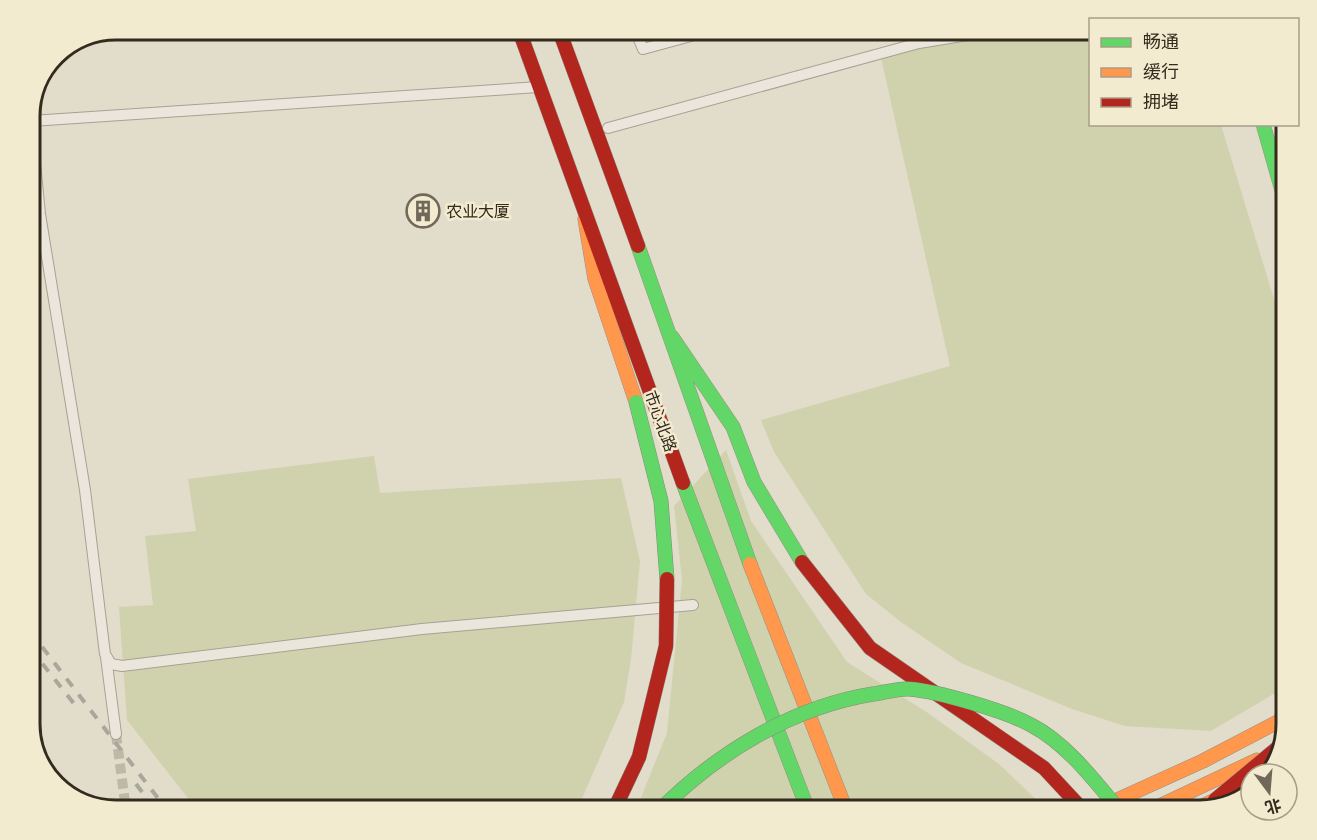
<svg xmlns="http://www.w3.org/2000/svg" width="1317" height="840" font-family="'IBM Plex Serif','Noto Sans SC',serif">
<rect width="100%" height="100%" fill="#e2dccb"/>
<path fill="#cfd2ad" d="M966,30H1090V124L1221,125L1287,342V686L1211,731L1125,726L1072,709L961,663L901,622L866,594L774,452L761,420L950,366L880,53Z
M726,450L751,521L847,662L928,713L999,764L1047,810H636L667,733L682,580L674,506Z
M374,456L380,493L621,478L640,561L631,659L624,702L577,810H197L127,720L119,607L153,605L145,536L196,531L188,479Z"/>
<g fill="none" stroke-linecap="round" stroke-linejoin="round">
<path stroke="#bfb8a8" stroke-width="10" stroke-dasharray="10 5" stroke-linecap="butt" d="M116,734L126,810"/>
<defs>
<path id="street" d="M635,30L643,49L713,30
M30,111L40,214L85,490L105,654L111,664L122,666L422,629L693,605
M31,121L539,87
M608,128L919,43L998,30
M106,657L116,734"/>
<path id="fast" d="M1263,124L1287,208
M638,246L750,564
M672,337L733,427L754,482L802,562
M683,483L808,810"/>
<path id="slow" d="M585,219L595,279L636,402
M750,564L846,810
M1095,810L1203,761L1287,717
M1151,810L1257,760
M1194,810L1251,783"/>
<path id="jam" d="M519,30L683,483
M559,30L638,246
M802,562L870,648L1044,768L1083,810"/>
</defs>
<use href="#street" stroke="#a7a194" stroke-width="12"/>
<use href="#fast" stroke="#979084" stroke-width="15"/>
<use href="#slow" stroke="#979084" stroke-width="15"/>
<use href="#jam" stroke="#979084" stroke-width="15"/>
<use href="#street" stroke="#eae6dc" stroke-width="10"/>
<use href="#fast" stroke="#63d668" stroke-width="14"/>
<use href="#slow" stroke="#ff974d" stroke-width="14"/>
<use href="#jam" stroke="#b3261e" stroke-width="14"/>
<path stroke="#a9a69c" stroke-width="4" stroke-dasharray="10 10" stroke-linecap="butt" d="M30,631L167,810
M30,648L79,710
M35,744L76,798
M136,784L156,810"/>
<defs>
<path id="fast-bridge" d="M636,402L661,501L667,579
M660,810C717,753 792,707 873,694C884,693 897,688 909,689C937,691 1006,711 1031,725C1066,743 1094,780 1119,810"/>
<path id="jam-bridge" d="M1215,800L1281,745
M614,810L639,757L666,646L667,579"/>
</defs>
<use href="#fast-bridge" stroke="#8c867b" stroke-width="15" stroke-linecap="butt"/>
<use href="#jam-bridge" stroke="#8c867b" stroke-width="15" stroke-linecap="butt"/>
<use href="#fast-bridge" stroke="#63d668" stroke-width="14"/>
<use href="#jam-bridge" stroke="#b3261e" stroke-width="14"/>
</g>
<defs>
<symbol id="building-ring" viewBox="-11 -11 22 22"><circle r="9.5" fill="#f3ebd0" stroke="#71685a" stroke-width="1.5"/><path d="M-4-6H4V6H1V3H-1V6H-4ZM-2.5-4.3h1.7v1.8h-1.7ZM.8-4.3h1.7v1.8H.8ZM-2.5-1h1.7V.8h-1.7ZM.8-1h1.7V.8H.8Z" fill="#71685a"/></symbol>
</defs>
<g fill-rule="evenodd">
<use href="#building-ring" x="404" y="192" width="38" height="38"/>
</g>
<g text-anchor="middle" stroke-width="5" stroke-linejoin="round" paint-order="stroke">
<g font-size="16" fill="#342a1d" stroke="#f3ebd0" text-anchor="start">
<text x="446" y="217">农业大厦</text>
</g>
<g font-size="16" fill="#342a1d" stroke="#f3ebd0">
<text transform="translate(661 421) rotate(70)" y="6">市心北路</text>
</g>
</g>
<path d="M0 0H1317V840H0ZM116 40H1200A76 76 0 0 1 1276 116V724A76 76 0 0 1 1200 800H116A76 76 0 0 1 40 724V116A76 76 0 0 1 116 40Z" fill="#f3ebd0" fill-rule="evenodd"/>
<path fill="none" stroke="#342a1d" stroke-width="3" d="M116 40H1200A76 76 0 0 1 1276 116V724A76 76 0 0 1 1200 800H116A76 76 0 0 1 40 724V116A76 76 0 0 1 116 40Z"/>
<rect x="1089" y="18" width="210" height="108" fill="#f3ebd0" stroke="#a79e88" stroke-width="1.5"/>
<rect x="1101" y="38" width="30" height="9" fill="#63d668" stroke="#a79e88" stroke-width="1.5"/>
<text x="1143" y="48" font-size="18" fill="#342a1d">畅通</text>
<rect x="1101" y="68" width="30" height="9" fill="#ff974d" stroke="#a79e88" stroke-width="1.5"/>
<text x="1143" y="78" font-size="18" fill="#342a1d">缓行</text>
<rect x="1101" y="98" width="30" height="9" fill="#b3261e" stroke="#a79e88" stroke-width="1.5"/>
<text x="1143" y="108" font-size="18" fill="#342a1d">拥堵</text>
<g transform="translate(1269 792) rotate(164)"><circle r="28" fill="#f3ebd0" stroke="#a79e88" stroke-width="1.5"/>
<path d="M0-4.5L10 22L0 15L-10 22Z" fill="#71685a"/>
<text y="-9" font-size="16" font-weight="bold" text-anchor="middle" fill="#342a1d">北</text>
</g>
</svg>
